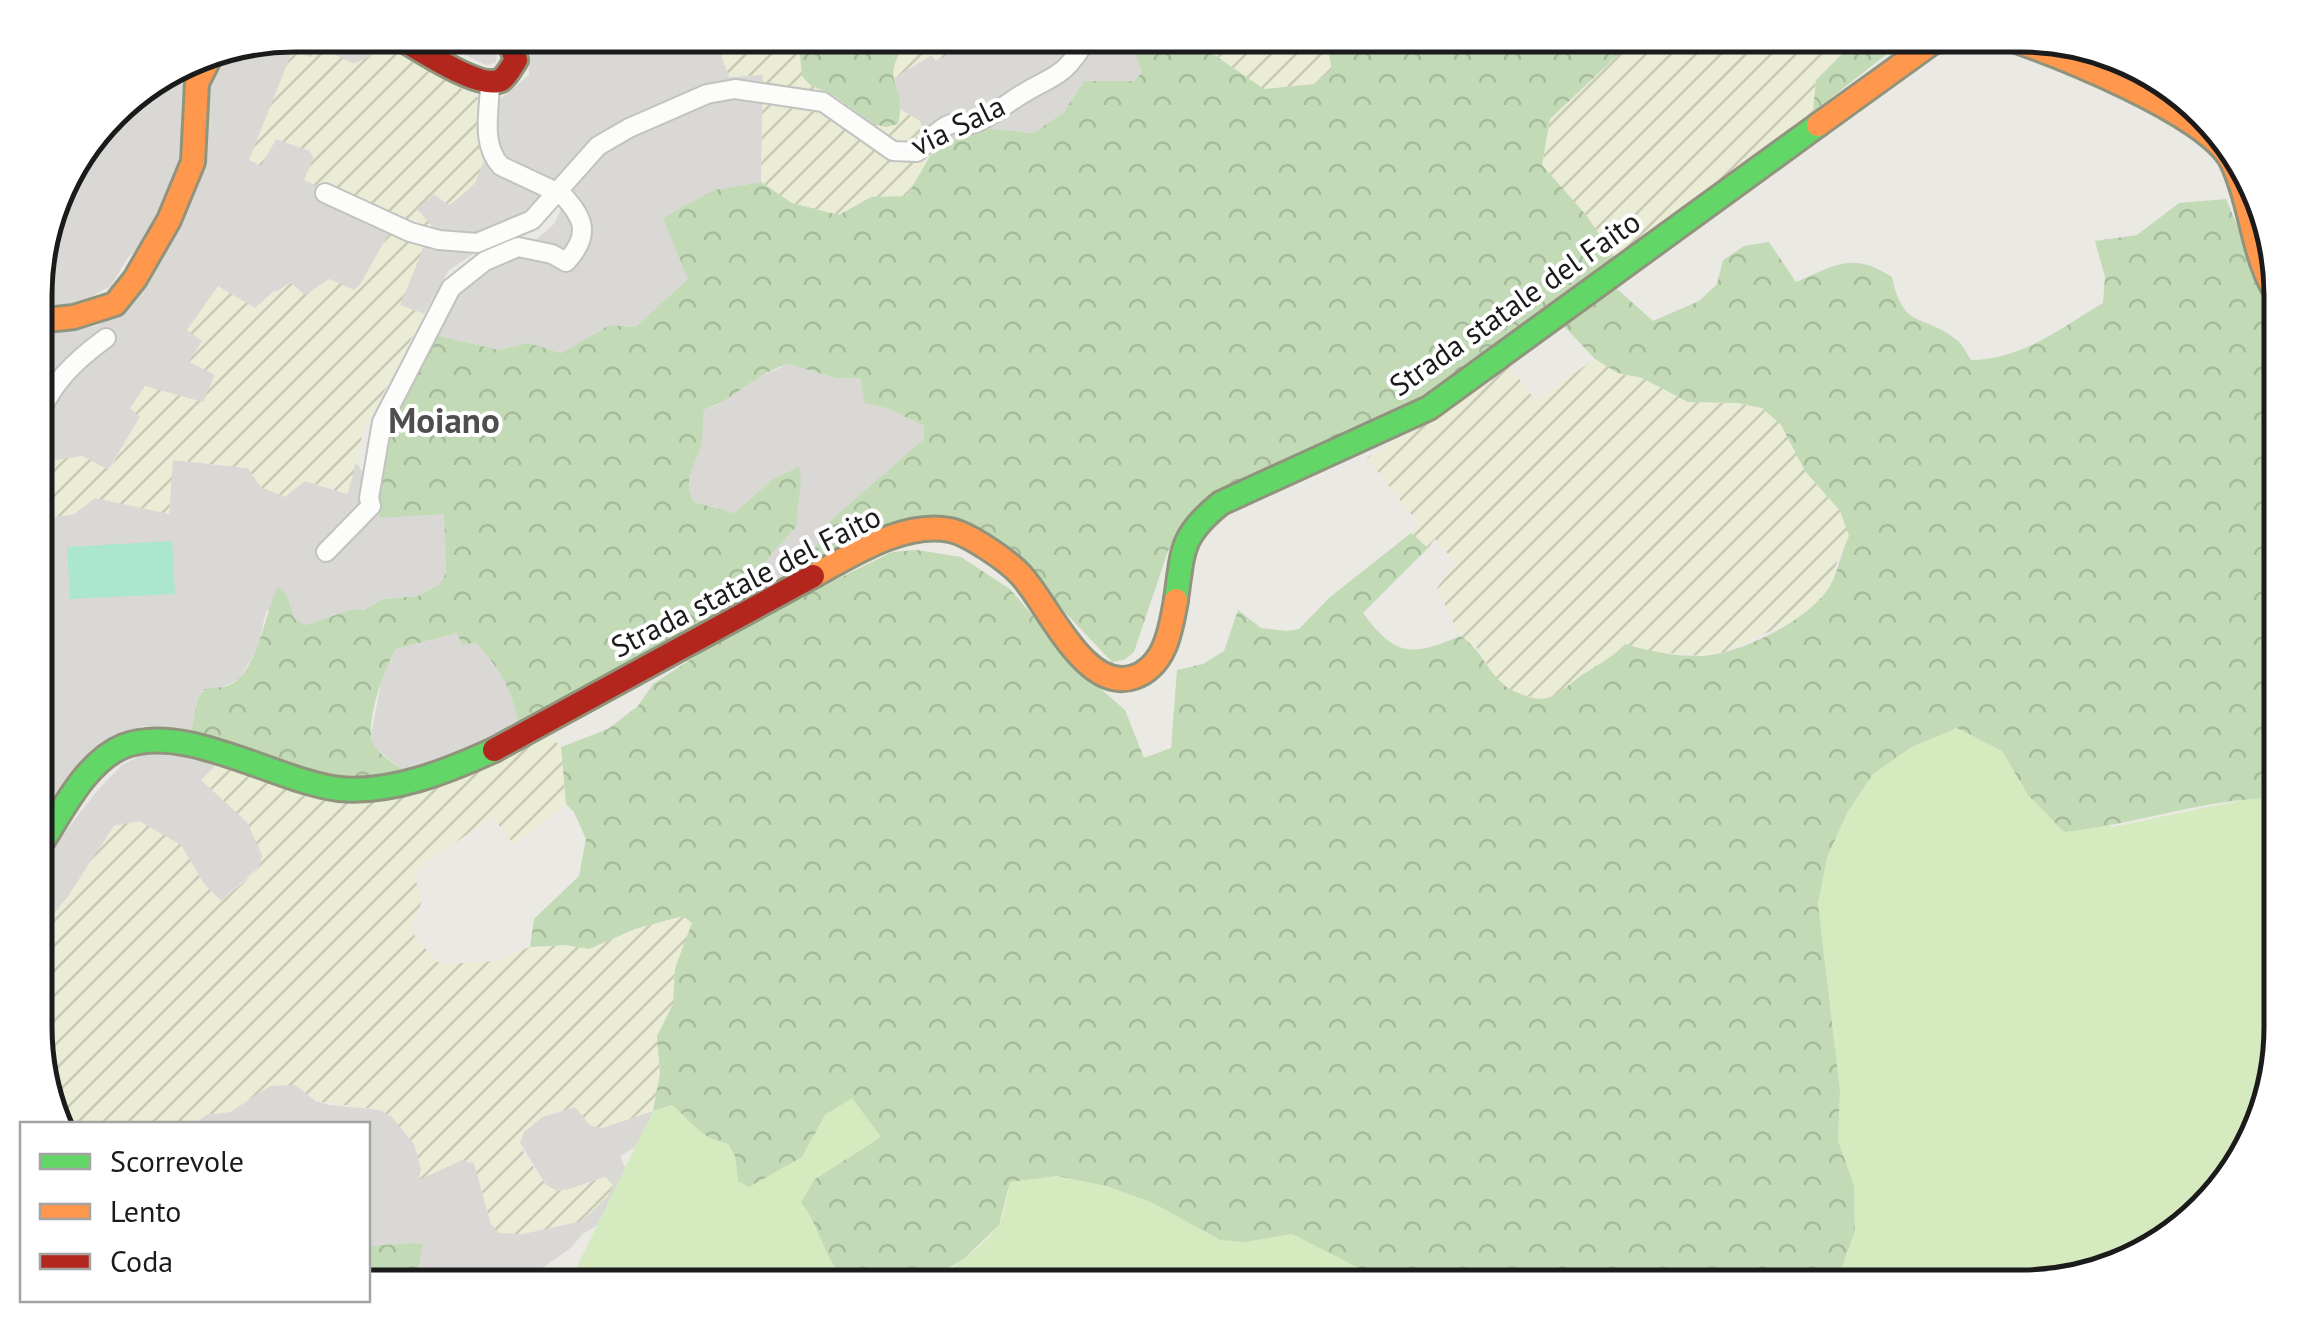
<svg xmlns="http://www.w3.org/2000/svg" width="2316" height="1322" font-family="'PT Sans',sans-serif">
<defs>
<pattern id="farmland-furrows" width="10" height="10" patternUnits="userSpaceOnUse" patternTransform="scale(2.5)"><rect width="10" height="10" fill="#eaecd5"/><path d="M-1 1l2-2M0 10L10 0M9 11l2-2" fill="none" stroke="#c8cab6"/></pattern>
<pattern id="forest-crowns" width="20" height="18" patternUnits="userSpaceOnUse" patternTransform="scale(2.5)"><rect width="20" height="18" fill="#c2dbb6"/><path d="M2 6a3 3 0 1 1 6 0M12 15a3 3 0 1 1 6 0" fill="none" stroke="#a6bb9c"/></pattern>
</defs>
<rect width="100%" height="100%" fill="#eae9e4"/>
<path fill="#d9d8d5" d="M296,35H363L377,43L371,56L354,64L317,47L249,160L261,165L276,139L310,151L331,192L389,233L360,285L354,290L305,295L274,291L255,308L203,340L216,375L203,402L140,417L108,470L82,456L37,466V336L97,326L127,307L217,67L247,45Z
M425,35H481L498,45L496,63L486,65Z
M521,35H714L729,77L763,74L761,182L714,190L688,279L635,327L610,325L561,353L528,343L499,350L431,334L461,283L528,247L555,223L563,204L506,159L497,147L496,118L499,100L529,75L528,52Z
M954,35H1129L1142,73L1132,81L1120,83L1084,81L1063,113L1033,133L984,128L972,130L930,156L920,121L901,110L893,79L954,41Z
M198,54L190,159L149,236L127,259L111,286L76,305L37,313V262L62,180L123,100Z
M484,160L495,172L546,199L519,232L475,253L449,270L424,314L400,305L423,248L435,230L417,209L434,194L449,205L475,183Z
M788,364L836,378H860L866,403L889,409L924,426L925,439L823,527L819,559L737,605L772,553L796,527L773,479L734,513L694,502L687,491L689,478L701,444L704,410L716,406L744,384Z
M172,460L248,468L261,487L304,481L347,494L354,460L369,481L444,513L446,573L440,584L418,596L383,599L362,610H351L305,625L294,619L287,595L266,612L257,649L239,679L198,698L191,732L143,726L116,737L37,834V559L43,519L74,514L95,498L169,513Z
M457,633L476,642L500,668L514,701L519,728L482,745L404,771L374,747L371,735L383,672L396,649Z
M170,752L218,763L202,780L247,822L263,855L260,866L221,901L204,884L181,845L66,899L37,935V868L97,791L122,765L146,753Z
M283,1083L295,1084L316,1101L329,1105L380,1110L391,1115L414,1144L421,1168L462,1160L474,1163L491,1224L605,1177L570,1189L557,1191L546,1185L520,1143L524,1132L542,1117L576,1107L590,1125L602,1128L653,1111L661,1132L620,1156L636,1193L634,1205L582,1234L572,1247L521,1283L512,1287H422L411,1243L368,1246V1124H194L206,1115L230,1112L270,1086Z"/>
<path fill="url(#farmland-furrows)" d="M714,35H798L810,85L833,95L874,124H898L901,110L920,121L930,156L907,196L871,197L839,215L792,203L761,182L763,75L729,77Z
M912,35H954V41L949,54L936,61L931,55L893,79V59Z
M1185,35H1325L1333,70L1314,84L1264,89Z
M1639,35H1861L1816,80L1813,112L1616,259L1586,215L1542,166L1550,119Z
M377,43L482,100L479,124L484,160L475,183L456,200L449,205L434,194L417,209L435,230L423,248L400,305L424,314L363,432L348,494L305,481L285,497L261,487L248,468L173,460L169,514L95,498L74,514L43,519L37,559L38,463L82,456L109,470L140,417L130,408L145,386L203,402L215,375L189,362L202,341L187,330L218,286L255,308L290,282L305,295L329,279L354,290L360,285L389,233L331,192L304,180L314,157L310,151L276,139L261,166L249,160L293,49L312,58L317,46L354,64L370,56Z
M1595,359L1618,373L1642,378L1688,402L1737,403L1762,408L1781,425L1805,471L1840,511L1849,535L1838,558L1831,584L1815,605L1795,620L1724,652L1701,656L1649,651L1625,644L1606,664L1583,674L1554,699L1541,701L1507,688L1497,679L1475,645L1460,636L1437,588L1456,563L1435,539L1428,548L1411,533L1419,524L1367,458L1423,424L1508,364L1535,400Z
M548,733L561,747L566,804L514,844L492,817L419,868L415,878L422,901L413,923L414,935L421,944L437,962L448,964L496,961L530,947L565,945L589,949L635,929L683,916L693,923L675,968L673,1004L657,1036L660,1073L653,1111L602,1128L590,1125L575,1107L542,1117L524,1132L520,1143L524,1154L546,1185L557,1191L569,1189L605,1177L613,1185L608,1196L582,1221L523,1234L499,1233L491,1224L474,1163L462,1160L419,1180L421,1168L414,1144L391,1116L380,1110L316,1101L295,1085L270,1086L230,1112L206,1115L194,1124H61L37,1060V935L66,899L114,826L139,821L181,845L204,884L221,901L252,875L260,866L262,855L247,822L201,780L218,763L320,796Z"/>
<path fill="#d5ebbf" d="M1957,728L2002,751L2028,795L2112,827L2252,798H2280V1043L2246,1156L2165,1243L2037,1286L1817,1287L1838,1278L1855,1231L1854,1185L1838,1142L1840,1090L1818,904L1827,858L1847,813L1873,774L1912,747Z
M852,1097L881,1137L815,1179L812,1215L834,1266L855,1287H567L653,1111L672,1105C696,1124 697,1136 728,1144L735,1156L738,1181L802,1157L825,1115Z
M1057,1176L1106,1186L1153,1203L1220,1240L1245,1242L1292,1234L1396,1287H905C937,1280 977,1255 997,1227C1005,1216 1007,1195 1010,1182Z"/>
<path fill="url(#forest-crowns)" d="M798,35H912C873,86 909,79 898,124L886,127L874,124L833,95L810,85L802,76Z
M1129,35H1185L1264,89L1314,84L1332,70L1325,35H1639L1550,119L1542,165L1586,215L1616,259L1401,413L1200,508L1168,551L1134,652L1124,660L1112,662L994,538L964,524L924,518L880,529L819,559L814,552L823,527L924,439V426L889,409L865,403L860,378H836L788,364C755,373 734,400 704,410C703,421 703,434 701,445C696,466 681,481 694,502L734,513L773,479L799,467L801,479L796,527L772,553L737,605L519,728C512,689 502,671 476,643L462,644L457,633L396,649C385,665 364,725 373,743C378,754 394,763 404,771L351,778L309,773L191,732L198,698L205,689C212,688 222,688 229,685C256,675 266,612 277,587L287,595L294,618L305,625L351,610H363L383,599L418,596L440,584L446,573L444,514L380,518L374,448L431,334L499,350L528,343L561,353L610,325L635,327L688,279L663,218L714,190L761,182L792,203L839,215L871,197L907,196L930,156L971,130L984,128L1033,133L1063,113L1084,81H1133L1142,73Z
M1861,35H1916L1897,46L1813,112L1816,80Z
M2226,199L2277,318L2280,319V798C2208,797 2136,825 2064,832L2028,795L2002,751L1957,728L1912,747L1873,774L1847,813L1827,858L1818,904L1840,1090L1838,1141L1854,1185L1855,1231L1838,1278L1817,1287H1396L1292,1234L1245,1242L1220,1240L1153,1203L1106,1186L1057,1176L1010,1182L999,1225L964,1259L920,1284L905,1287H855C825,1269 822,1228 801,1202L815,1179L881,1137L852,1098L825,1115L802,1157L749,1187L738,1181L735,1156L728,1144C697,1136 696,1125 672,1105L653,1111L660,1073L657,1036L673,1004L675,968L692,923L683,916L635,929L589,949L565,945L530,947L534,919L579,876L586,839L574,812L566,804L561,747L608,729L638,706L653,684L739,628L892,552L917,550L961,557L1010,589L1078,669L1125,710L1144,758L1171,748L1177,670L1203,664L1224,651L1238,610L1261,628L1286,631L1299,629L1330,597L1411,533L1428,548L1363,613C1396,658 1413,656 1460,636C1480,648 1485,667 1501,682C1507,688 1513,691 1521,694C1551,707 1559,691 1582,675C1600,663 1608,661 1625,644C1649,651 1677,657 1702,656C1740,654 1810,620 1830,586C1838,572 1841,552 1849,536L1840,511L1805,471L1781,425L1762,408L1737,403L1688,402L1642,378L1618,373L1595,359L1563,325L1616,288L1653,321L1699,301L1717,284L1723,260L1744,246L1769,242L1796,282C1836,265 1852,251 1892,277C1903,331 1924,313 1957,340C1963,345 1967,354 1971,360C2023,359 2059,329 2103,303L2105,277L2095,241L2137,235L2179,203Z
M412,1243L423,1244L418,1269L422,1287H368V1246Z"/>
<path fill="#abe6cf" d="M172,541L175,594L70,599L67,547Z"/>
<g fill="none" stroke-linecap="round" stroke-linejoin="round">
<defs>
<path id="street" d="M490,82C490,110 480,144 501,166L550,189L553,196
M325,193L410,232L439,240L477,243L532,220L598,146L629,128L707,94L735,89L823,102L893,151L917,152C933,137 948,115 972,124C988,119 999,109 1013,100C1054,72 1061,84 1089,35
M37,424C47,386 76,360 106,338
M326,552L371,506L369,498L382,422L451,288L485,261L518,247L552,254L566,262C593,233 583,216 558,190"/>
<path id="fast" d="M1176,600C1183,550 1180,536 1221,503L1429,408L1818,125
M37,850C60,816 84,762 124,746C185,722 278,782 339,789C391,794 448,771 494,750"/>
<path id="slow" d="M1999,35C2053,53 2208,113 2232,162C2253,206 2252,259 2280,299
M1818,125L1933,42L1961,35
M37,321L74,317L115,304L135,279L169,220L193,162L197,83L213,51
M813,576C852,555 903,521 950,530C969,534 1007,560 1021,575C1048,604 1085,694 1134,677C1166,666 1171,628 1176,600"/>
<path id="jam" d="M395,35C414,46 480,91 501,80C507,76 512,66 516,60L507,35
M494,750L813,576"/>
</defs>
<use href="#street" stroke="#c2c2c0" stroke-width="22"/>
<use href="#fast" stroke="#91947c" stroke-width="28"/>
<use href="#slow" stroke="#91947c" stroke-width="28"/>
<use href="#jam" stroke="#91947c" stroke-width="28"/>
<use href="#street" stroke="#fcfcfb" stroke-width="18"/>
<use href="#fast" stroke="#63d668" stroke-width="22"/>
<use href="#slow" stroke="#ff974d" stroke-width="22"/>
<use href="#jam" stroke="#b3261e" stroke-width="22"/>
</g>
<g text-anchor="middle" stroke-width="8" stroke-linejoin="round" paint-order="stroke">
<g font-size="30" fill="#1b1b1b" stroke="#fff">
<text transform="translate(958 126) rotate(-26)" y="10">via Sala</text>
<text transform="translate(1515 304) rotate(-35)" y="10">Strada statale del Faito</text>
<text transform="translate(746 582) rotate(-27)" y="10">Strada statale del Faito</text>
</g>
<g font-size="35" font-weight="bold" fill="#4e4e4e" stroke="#fff">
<text x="444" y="433">Moiano</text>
</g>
</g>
<path d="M0 0H2316V1322H0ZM295 52H2021A243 243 0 0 1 2264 295V1027A243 243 0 0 1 2021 1270H295A243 243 0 0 1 52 1027V295A243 243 0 0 1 295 52Z" fill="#fff" fill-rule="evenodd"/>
<path fill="none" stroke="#1b1b1b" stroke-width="5" d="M295 52H2021A243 243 0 0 1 2264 295V1027A243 243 0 0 1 2021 1270H295A243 243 0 0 1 52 1027V295A243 243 0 0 1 295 52Z"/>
<rect x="20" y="1122" width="350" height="180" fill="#ffffff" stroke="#a4a4a4" stroke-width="2.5"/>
<rect x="40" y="1154" width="50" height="15" fill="#63d668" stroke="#a4a4a4" stroke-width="2.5"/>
<text x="110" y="1172" font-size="30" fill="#1b1b1b">Scorrevole</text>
<rect x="40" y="1204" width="50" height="15" fill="#ff974d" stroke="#a4a4a4" stroke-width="2.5"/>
<text x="110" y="1222" font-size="30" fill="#1b1b1b">Lento</text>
<rect x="40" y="1254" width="50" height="15" fill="#b3261e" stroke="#a4a4a4" stroke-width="2.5"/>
<text x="110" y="1272" font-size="30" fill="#1b1b1b">Coda</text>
</svg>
